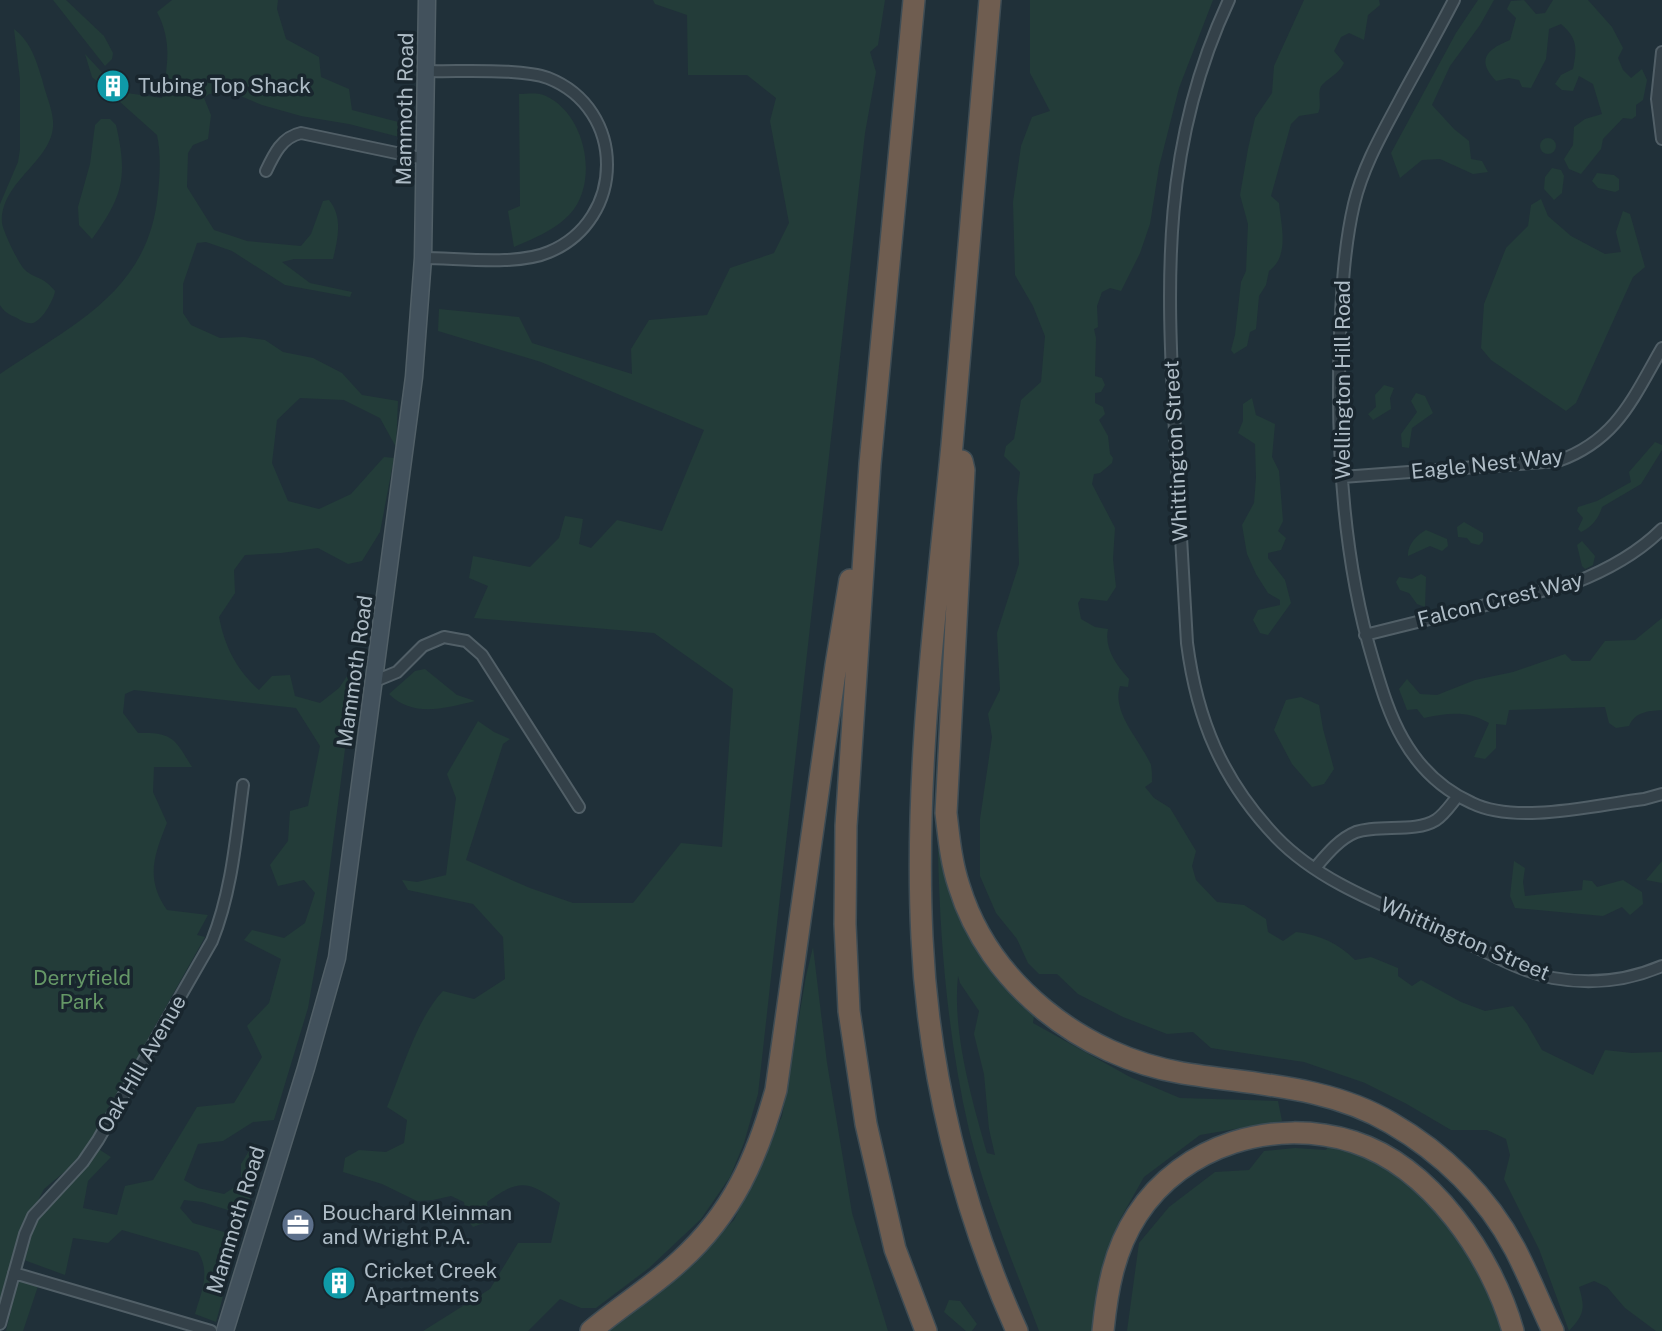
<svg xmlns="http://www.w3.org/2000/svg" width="1662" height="1331" font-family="'Public Sans',sans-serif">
<rect width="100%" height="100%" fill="#203039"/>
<path fill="#233c39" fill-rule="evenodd" d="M53,0H66L104,36L113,53L112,59L105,66Z
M172,0H278L277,9L286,39L319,57L321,77L349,89L352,110L410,125L407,139L349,124L301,116L262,105L231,92L209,94L204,98L211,115L208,139L193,145L188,153L187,187L214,230L247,241L301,246L311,234L323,201L329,200C343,217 338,238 333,259H294L282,262L310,283L352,292L350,297L285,285L232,251L206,242L197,243L183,284V313L191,325L220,338L244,337L265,340L283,352L313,358L342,373L362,395L398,401L396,447L380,418L344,400L300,398L277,420L272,463L288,501L319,509L351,494L384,457L394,458L380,532L362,561L348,564L318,548L281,553L245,555L234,570L235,593L219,617C225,647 236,669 259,690L272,676L290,675L295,696L320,703L339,688L356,663L323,921L308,1008L274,1120L253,1122L223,1141L198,1144L184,1180L198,1188L224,1194L241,1183V1164L254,1143L267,1152L244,1215L202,1202L184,1200L180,1208L193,1223L231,1234L237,1245L216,1322L195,1314C201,1293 211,1272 198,1252L122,1230L108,1243L73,1238L65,1275L24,1260L35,1220L97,1148L111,1157L88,1181L83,1208L117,1215L125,1186L153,1180L197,1107L234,1103L262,1057L247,1026L269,1003L281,959L244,940L252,930L284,938L305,923L315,893L304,880L278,886L270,865L288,841L290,811L308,806L320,746L296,708L134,690L125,694L123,713L138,733C173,732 175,739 192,767H154L153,792L167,823C154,855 145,879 167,910L208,915L197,935L205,937L90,1142L69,1168L44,1189L22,1231L0,1301V374C73,324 149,292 158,193C160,174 161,153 157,135L92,77L85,54L120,92L162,98C167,66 173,43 157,12Z
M653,0H885L878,45L870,52L876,72L865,133L758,1094L744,1143L730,1177L701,1219L649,1268L596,1308H581L560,1299L528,1331H423L490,1289L518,1243H551L560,1203C527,1180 519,1179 487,1202L489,1221L473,1227L467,1220L464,1202L451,1196L433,1200L417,1201L382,1184L343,1172L345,1158L359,1150L386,1152L404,1143L407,1120L387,1107C402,1071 417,1018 443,991L474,999L505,979L503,937L473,904L408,890L402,880L417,882L446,875L456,798L447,774L478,721L494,732L510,739L503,744L466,860L530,888L573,903H633L681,843L722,847L733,689L654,633L474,618L488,586L469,578L473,556L530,567L559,538L565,516L583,519L579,544L591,548L617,520L662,531L704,430L541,362L438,331L439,309L519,317L532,343L632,374L631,349L649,320L707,315L730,268L774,253L789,223L770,121L776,98L747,75H688L687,15L655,4Z
M1030,0H1213L1179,88L1159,167L1150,224L1140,253L1121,291L1110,288L1102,292L1097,306L1098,327L1094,329L1096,338L1095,376L1102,378L1105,385L1101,392L1095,393V403L1103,407L1105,414L1099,420L1108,436L1110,454L1113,458L1112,463L1100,473L1094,474L1092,484L1115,528L1113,559L1116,587L1107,601L1081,598L1078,603L1081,619L1095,627L1108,629C1104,648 1116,665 1129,679L1128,687L1120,686C1111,713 1142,742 1151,765C1152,770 1152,777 1152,782L1145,787L1154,798L1170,808L1196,851L1192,866L1196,880L1217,902L1244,905L1266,919L1268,932L1283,941L1296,932C1320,935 1338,943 1355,960L1371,957L1398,968V976L1412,986L1421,980L1461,1002L1485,1011L1513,1006L1527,1024L1542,1050L1593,1075L1605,1050L1632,1053L1662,1052V1331H1656L1625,1308L1607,1287L1594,1281L1579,1287C1585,1308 1585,1314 1569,1331L1539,1249L1504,1179L1510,1155L1506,1139L1487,1130H1451L1405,1103L1365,1083L1304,1062L1211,1048L1193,1032L1167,1034L1123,1017L1078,994L1057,974H1039L1028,963L1017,939L996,913L980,876V819L992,737L988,714L1000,690L997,633L1019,564L1017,498L1020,472L1004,456L1006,446L1014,439L1021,400L1041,382L1045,336L1033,306L1015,275L1013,202L1021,146L1032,117L1050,111L1030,73Z
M1304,0H1379L1380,5L1368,15L1364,40L1349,33L1341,37L1334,51L1344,63C1338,76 1323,80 1320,89C1318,98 1322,105 1318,113L1299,116L1291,124L1271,196L1279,203C1281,225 1290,256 1269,271L1266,285L1259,296L1256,329L1250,332L1247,346L1234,354L1231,350L1235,335L1241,282L1246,271L1248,224L1240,195L1248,149L1255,118L1272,93L1274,66Z
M1478,0H1494L1480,25L1450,66L1432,105L1454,129L1469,141L1471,159L1482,161L1488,172L1473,174L1440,159L1422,160L1400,178L1391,153L1456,33Z
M1524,0L1536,14L1545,13L1553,0H1588L1612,27L1623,48L1618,58L1623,70L1631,78L1642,69L1647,80L1643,100L1636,105V116L1632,119L1623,118L1603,139L1601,149L1581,174L1569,169L1564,159L1573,145L1574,127L1585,119L1602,114L1593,84L1579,76L1573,91L1562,90L1555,84L1561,75L1573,69C1577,48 1578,39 1561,24L1549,29L1546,59L1531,88L1522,87L1519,80L1509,78L1496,81C1475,59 1488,49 1510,40L1516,18L1507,9L1511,1Z
M14,29C31,42 36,60 42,79C45,93 52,107 53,121C56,160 0,180 2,223C3,231 19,265 25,270C36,280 42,275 55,291C54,299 43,320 33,323C27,324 22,321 17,318C10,315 4,312 0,305V204L18,162L20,149V80Z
M519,94C527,94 538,92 546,96C584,114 598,175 574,209C560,228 535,238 514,247L508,211L520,206Z
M101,119H110L116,125C128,177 123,196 92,239L79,225L78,207L90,164L95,125Z
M1540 146a8 8 0 1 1 16 0a8 8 0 1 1-16 0Z
M1552,168L1561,170L1564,176L1562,193L1554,200L1544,189L1545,177Z
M1597,173L1614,175L1619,179V190L1615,192L1598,188L1592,181Z
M1541,199L1548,216L1571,236L1605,254L1621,252L1616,232L1623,211L1630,214L1645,267L1633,277L1576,403L1566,411L1491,360L1481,348L1484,304L1506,248L1528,226L1531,205Z
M1384,385L1394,388L1390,398L1391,409L1373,420L1368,414L1376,407L1375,395Z
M1416,393L1425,396L1433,413L1412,428L1409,448L1402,447L1401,434L1417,412L1411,401Z
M1252,398L1256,415L1275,424L1272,457L1279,471L1283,521L1278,531L1286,538L1281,550L1268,553V558L1285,580L1291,603L1268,635L1260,633L1253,620L1258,610L1280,605V600L1268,593L1256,574L1247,554L1242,525L1254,503L1256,478L1255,444L1238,433L1243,421V404Z
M1655,442L1662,445V450L1641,484L1602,507C1599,518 1591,528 1581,532L1578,529L1583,518L1577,511L1578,507L1597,501L1631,482L1629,472Z
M1464,522L1483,533V541L1479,545L1471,543L1467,538L1458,537L1457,527Z
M1426,530L1447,539L1448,546L1442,551L1430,546L1408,556C1407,545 1417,535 1426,530Z
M1582,541L1595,556L1593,565L1585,569L1582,566L1577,545Z
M1421,574L1426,577L1425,607L1417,604L1409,593L1400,590L1396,582L1399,577L1412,579Z
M1662,618V710C1647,711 1635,712 1629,726L1616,728L1609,723L1605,707L1509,710L1506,725L1496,724V748L1485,759L1474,757L1489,723C1467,710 1448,713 1424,718L1417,709L1407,710L1399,689L1407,679L1420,694L1437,695L1475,680L1513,672L1565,654L1572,661H1590L1605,641L1635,640Z
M425,669L457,695L475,701C445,708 413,718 389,694L415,671Z
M1301,697L1319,705L1323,729L1334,769L1324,784L1312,787L1292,764L1274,730L1286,700Z
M941,849L976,946L1034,1016L1033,1023L1130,1077L1180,1098L1278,1101L1282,1121L1200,1135L1144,1177L1118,1223L1110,1247L1097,1331H1039C1014,1265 986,1199 969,1130C948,1038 940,944 938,850ZM958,976L960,983L979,1011L974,1034L984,1074L989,1129L995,1155L987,1153C972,1100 952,1032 958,976Z
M1514,861L1525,868L1523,882L1525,896L1582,890L1583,880L1592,881L1597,887L1623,880L1642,892L1643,904L1630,915L1622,907L1603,916L1515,908L1510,896Z
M1662,861V883L1646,880Z
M813,947L827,1063L852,1213L888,1331H604L673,1280L734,1220L782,1116L806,976Z
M1330,1144C1421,1174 1476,1240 1502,1331H1127L1139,1243L1169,1207L1215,1172L1249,1170L1264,1151L1295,1148L1326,1150Z
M18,1280L38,1286L23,1331H6Z
M949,1300L960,1301L977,1324L972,1331H966L944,1312Z"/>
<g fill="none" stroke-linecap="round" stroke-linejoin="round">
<defs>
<path id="street" d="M1229,0C1162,143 1166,277 1175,431C1179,502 1183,573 1187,643C1197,720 1222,780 1276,837C1323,886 1395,909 1455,937C1487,952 1519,971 1553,978C1591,985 1627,981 1662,966
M1454,0C1437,33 1419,65 1401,98C1383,132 1363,166 1354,204C1344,247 1342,291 1340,335C1336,444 1342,556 1373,660C1381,687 1389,715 1403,739C1419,767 1443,790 1472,803C1517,825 1595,805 1644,799L1662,794
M1662,52L1657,99L1662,139
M266,171C274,154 282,137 301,133L425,159
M423,258C459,258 517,266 549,252C626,220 627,109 548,78C521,68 459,72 427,71
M1342,477L1558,461C1617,440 1633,398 1662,348
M1365,635L1574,583C1607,570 1637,554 1662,529
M375,681L397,672L423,646L444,637L466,641L482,655L579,807
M1315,868C1327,854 1339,839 1356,832C1380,824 1415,833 1436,820C1445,814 1451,804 1458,796
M14,1273L211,1331
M0,1324L25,1234L33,1216L83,1162L98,1140L212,941C232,891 236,837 243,785"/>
<path id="secondary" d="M225,1331L306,1068L337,958L414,377L423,258L427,0"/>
<path id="highway" d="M914,0L870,464L846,826L845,924L849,1011L866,1124L895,1249L926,1331
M990,0C976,148 966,297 952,445C936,609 914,774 922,938C928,1072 962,1209 1017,1331
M962,461L964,470L946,813C949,838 951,862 959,886C989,984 1082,1056 1182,1073C1254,1085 1327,1085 1391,1123C1443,1153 1487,1196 1515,1249C1529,1276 1540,1304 1553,1331
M591,1331C619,1307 652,1287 680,1261C733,1213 757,1158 776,1090L836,665L850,580
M1103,1331C1107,1290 1114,1250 1137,1215C1183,1144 1275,1117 1354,1142C1431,1167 1492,1256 1513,1331"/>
</defs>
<use href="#street" stroke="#515f67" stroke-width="14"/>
<use href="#secondary" stroke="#515f67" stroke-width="19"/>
<use href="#highway" stroke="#3e4c54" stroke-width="24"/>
<use href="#street" stroke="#344149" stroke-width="10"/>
<use href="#secondary" stroke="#42515c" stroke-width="16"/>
<use href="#highway" stroke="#6f5d50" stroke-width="21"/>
</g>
<defs>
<symbol id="building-disc" viewBox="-11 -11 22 22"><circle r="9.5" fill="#0f9aa8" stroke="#19262e"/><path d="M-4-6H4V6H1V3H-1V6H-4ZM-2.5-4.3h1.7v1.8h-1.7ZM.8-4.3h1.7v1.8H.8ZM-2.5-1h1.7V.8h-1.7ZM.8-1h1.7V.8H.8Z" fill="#fff"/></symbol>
<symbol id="office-disc" viewBox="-11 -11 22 22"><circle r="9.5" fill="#5c6f8a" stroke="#19262e"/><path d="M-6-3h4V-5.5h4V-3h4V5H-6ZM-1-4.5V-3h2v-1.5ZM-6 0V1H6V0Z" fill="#fff"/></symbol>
</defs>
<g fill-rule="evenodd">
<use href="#building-disc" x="94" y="67" width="38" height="38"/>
<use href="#office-disc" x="279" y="1206" width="38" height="38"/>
<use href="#building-disc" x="320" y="1264" width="38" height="38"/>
</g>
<g text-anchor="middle" stroke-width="7" stroke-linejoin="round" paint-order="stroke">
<g font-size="21" fill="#aebcc6" stroke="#19262e" text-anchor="start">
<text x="138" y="93">Tubing Top Shack</text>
<text x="322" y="1220">Bouchard Kleinman<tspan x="322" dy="24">and Wright P.A.</tspan></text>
<text x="364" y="1278">Cricket Creek<tspan x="364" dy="24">Apartments</tspan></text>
</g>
<g font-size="21" fill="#aebcc6" stroke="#19262e">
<text transform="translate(405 109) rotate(-89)" y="7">Mammoth Road</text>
<text transform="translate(1343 380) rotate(-90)" y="7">Wellington Hill Road</text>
<text transform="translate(1176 451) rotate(-93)" y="7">Whittington Street</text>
<text transform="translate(1487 464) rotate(-6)" y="7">Eagle Nest Way</text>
<text transform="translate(1500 600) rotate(-14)" y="7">Falcon Crest Way</text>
<text transform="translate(355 671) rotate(-82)" y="7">Mammoth Road</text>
<text transform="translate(1465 939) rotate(23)" y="7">Whittington Street</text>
<text transform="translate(142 1064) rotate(-60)" y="7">Oak Hill Avenue</text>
<text transform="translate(236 1220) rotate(-73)" y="7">Mammoth Road</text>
</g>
<g font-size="21" fill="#659766" stroke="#19262e">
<text x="82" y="985">Derryfield<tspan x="82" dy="24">Park</tspan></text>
</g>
</g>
</svg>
